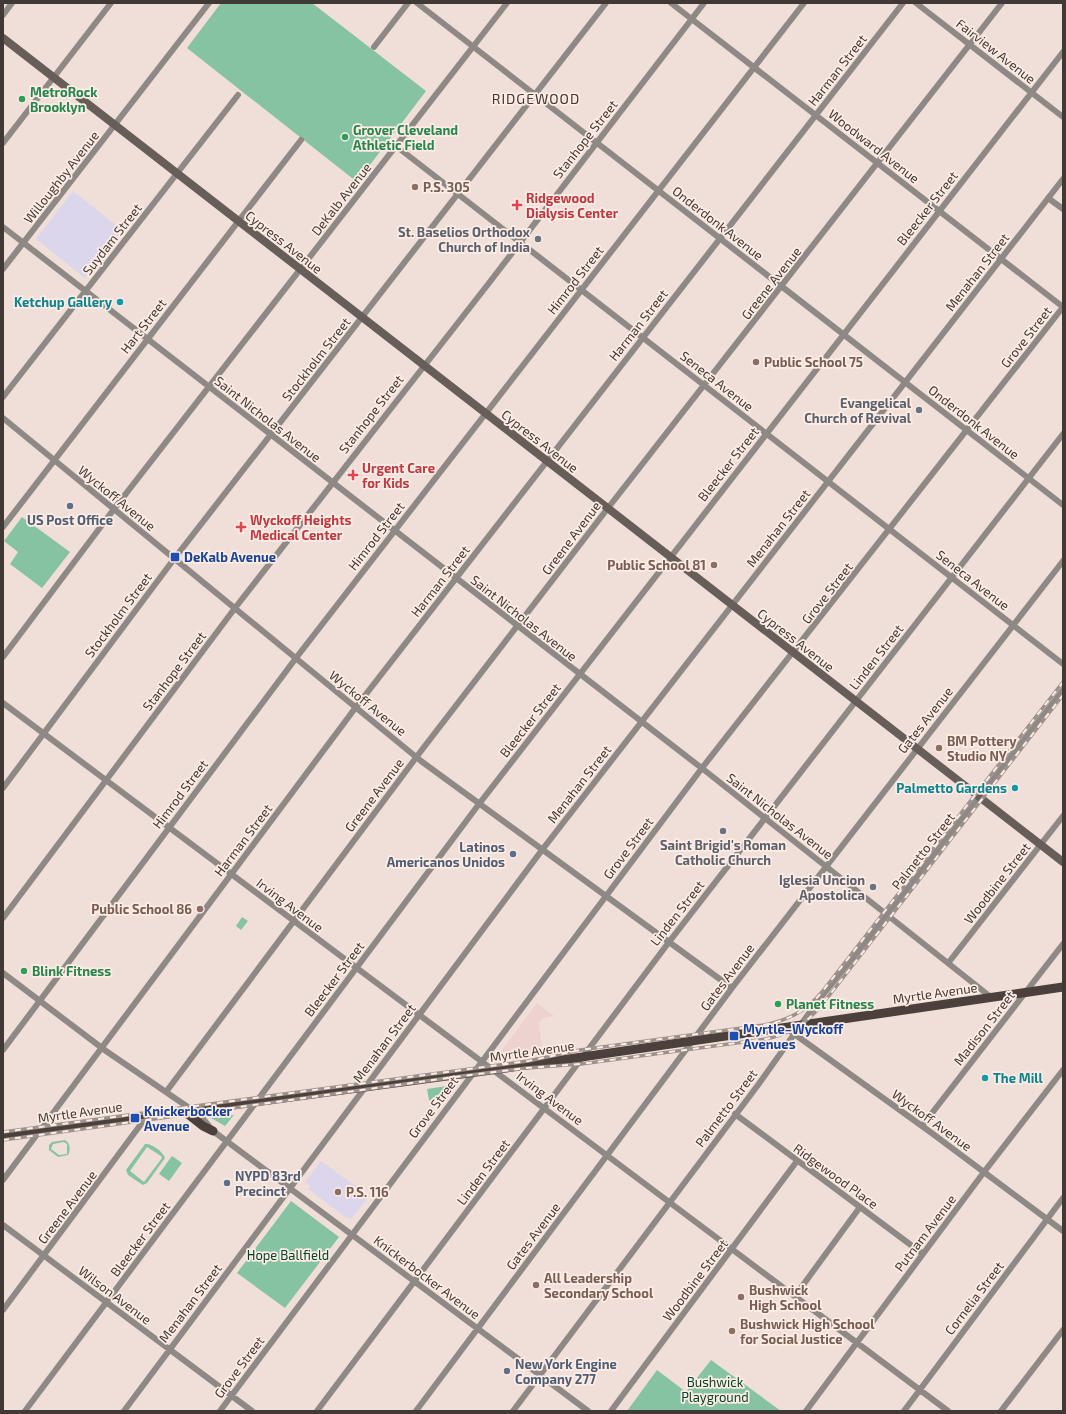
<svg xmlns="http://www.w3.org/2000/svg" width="1066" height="1414" font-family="'Exo 2',sans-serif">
<rect width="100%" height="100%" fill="#f0dfd8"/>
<path fill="#edd2d0" d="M537,1003L554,1016L542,1018V1021L539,1022L543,1053L499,1058L498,1055Z"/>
<path fill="#dbd6eb" d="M73,191L122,230L85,278L36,239Z
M321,1161L369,1196L352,1218L345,1217L308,1189L310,1186L305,1182Z"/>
<path fill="#85c3a3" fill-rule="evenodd" d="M221,3H312L426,91L357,182L187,48Z
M22,517L70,552L42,588L10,564L18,552L4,541Z
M242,917L248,921L241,930L236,926Z
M454,1085L437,1105L429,1100L427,1089Z
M234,1115L225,1126L211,1118Z
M65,1140C70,1143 71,1150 68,1155L58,1157L49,1150V1145L52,1142ZM64,1142L67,1144V1154L59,1155L51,1149L53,1144Z
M145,1144C152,1143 163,1152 165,1158L147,1183L143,1185L128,1175L126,1170ZM147,1147L161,1156L162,1158L144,1182L130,1171Z
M172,1156L182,1163L169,1181L159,1174Z
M291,1201L339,1237L285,1308L237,1273Z
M711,1360L781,1411H627L657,1370L686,1392Z"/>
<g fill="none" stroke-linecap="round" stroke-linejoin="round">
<path stroke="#8f8985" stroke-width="6" d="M417,3L1063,505
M671,3L1063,307
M916,3L1063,117
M3,15L12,3
M374,47L408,3
M3,143L111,3
M396,146L1063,664
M1048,198L1063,209
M3,227L708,773L992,998
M3,269L209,3
M3,397L238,95
M3,418L421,761L732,988
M3,527L301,140
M3,657L114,509L507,3
M3,703L948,1411
M3,788L174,559L606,3
M3,918L235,608L489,283L704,3
M949,962L1063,816
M3,973L106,1051L201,1116L213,1131L588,1411
M786,1028L933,1134L1063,1231
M3,1050L296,658L804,3
M166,1092L421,751L608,508L1002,3
M735,1114L923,1254
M922,1126L1063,944
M3,1180L356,707L903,3
M3,1225L252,1411
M795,1296L860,1207
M3,1310L147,1116
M25,1411L479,804L1063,52
M124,1411L542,850L1063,179
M220,1411L702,768L1063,307
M317,1411L669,942L1063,434
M416,1411L732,988L1063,561
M513,1411L758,1085L817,1002L888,914L1063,690
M611,1411L797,1161
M806,1411L984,1172L1063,1070
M904,1411L1063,1198
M1001,1411L1063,1330"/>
<path stroke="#675e59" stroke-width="8" d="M3,38L1063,862"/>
<path stroke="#4b403b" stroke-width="9" d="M184,1111L203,1126L213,1131
M3,1136L506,1068L1063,987"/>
<defs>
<path id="rail" d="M3,1132L528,1061L580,1050L764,1025C789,1020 806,1011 822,992L1063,682
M3,1140L462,1076L527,1068L581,1064L766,1039C789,1034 806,1024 821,1006L1063,695"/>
</defs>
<use href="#rail" stroke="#9d918c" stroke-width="3.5"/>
<use href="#rail" stroke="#feece5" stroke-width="2" stroke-dasharray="6" stroke-linecap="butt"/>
</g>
<g fill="#2e9e5b" stroke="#feece5" stroke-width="1.5">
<circle cx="22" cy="99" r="4"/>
<circle cx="345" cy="137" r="4"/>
<circle cx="24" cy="971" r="4"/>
<circle cx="778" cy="1004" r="4"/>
</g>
<g fill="#8d6e63" stroke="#feece5" stroke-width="1.5">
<circle cx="415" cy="187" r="4"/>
<circle cx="756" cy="362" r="4"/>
<circle cx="714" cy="565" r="4"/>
<circle cx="939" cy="748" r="4"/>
<circle cx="200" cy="909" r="4"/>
<circle cx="338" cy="1192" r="4"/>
<circle cx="536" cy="1285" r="4"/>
<circle cx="741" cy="1297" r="4"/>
<circle cx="732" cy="1331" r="4"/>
</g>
<g fill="#e0444e" stroke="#feece5" stroke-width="1.5">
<path d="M515 199h4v4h4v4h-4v4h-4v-4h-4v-4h4z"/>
<path d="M351 469h4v4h4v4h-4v4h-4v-4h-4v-4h4z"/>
<path d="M239 521h4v4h4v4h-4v4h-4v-4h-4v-4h4z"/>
</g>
<g fill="#6b7280" stroke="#feece5" stroke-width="1.5">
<circle cx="538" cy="239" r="4"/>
<circle cx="919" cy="410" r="4"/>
<circle cx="723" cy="831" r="4"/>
<circle cx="873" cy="887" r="4"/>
</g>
<g fill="#0f9aa8" stroke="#feece5" stroke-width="1.5">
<circle cx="120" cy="302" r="4"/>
<circle cx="1015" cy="788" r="4"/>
<circle cx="985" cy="1078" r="4"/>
</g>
<g fill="#5c6f8a" stroke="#feece5" stroke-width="1.5">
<circle cx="70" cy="506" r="4"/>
<circle cx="513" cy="854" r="4"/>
<circle cx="227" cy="1183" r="4"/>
<circle cx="507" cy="1371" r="4"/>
</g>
<g fill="#1a4fb4" stroke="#feece5" stroke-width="1.5">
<rect x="170" y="552" width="10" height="10" rx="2"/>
<rect x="729" y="1031" width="10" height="10" rx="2"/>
<rect x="130" y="1113" width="10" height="10" rx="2"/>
</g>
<g text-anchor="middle" stroke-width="3.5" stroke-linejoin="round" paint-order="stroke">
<g font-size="13" fill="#403936" stroke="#feece5">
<text transform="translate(996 51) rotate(38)" y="5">Fairview Avenue</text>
<text transform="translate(837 70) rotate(-52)" y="5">Harman Street</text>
<text transform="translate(585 139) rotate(-52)" y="5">Stanhope Street</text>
<text transform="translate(874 146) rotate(38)" y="5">Woodward Avenue</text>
<text transform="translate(61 177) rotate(-52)" y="5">Willoughby Avenue</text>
<text transform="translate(341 199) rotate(-52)" y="5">DeKalb Avenue</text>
<text transform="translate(927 208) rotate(-52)" y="5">Bleecker Street</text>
<text transform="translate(718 223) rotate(38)" y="5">Onderdonk Avenue</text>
<text transform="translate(112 239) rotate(-52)" y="5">Suydam Street</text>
<text transform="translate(284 242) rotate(38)" y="5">Cypress Avenue</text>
<text transform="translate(977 272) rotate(-52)" y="5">Menahan Street</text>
<text transform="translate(575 280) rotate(-52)" y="5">Himrod Street</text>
<text transform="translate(771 283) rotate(-52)" y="5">Greene Avenue</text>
<text transform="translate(638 325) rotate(-52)" y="5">Harman Street</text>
<text transform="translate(143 326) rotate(-52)" y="5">Hart Street</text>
<text transform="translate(1026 337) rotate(-52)" y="5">Grove Street</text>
<text transform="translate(316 359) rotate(-52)" y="5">Stockholm Street</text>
<text transform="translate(717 381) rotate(38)" y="5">Seneca Avenue</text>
<text transform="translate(371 414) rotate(-52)" y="5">Stanhope Street</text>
<text transform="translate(268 419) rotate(38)" y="5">Saint Nicholas Avenue</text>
<text transform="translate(974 422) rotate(38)" y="5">Onderdonk Avenue</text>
<text transform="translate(540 441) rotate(38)" y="5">Cypress Avenue</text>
<text transform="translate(728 464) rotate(-52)" y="5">Bleecker Street</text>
<text transform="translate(117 498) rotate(39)" y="5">Wyckoff Avenue</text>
<text transform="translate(778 528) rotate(-52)" y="5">Menahan Street</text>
<text transform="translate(376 536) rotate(-52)" y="5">Himrod Street</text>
<text transform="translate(571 538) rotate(-53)" y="5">Greene Avenue</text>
<text transform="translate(973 580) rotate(38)" y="5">Seneca Avenue</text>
<text transform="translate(440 581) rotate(-52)" y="5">Harman Street</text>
<text transform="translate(827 593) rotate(-52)" y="5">Grove Street</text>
<text transform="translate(118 615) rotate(-53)" y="5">Stockholm Street</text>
<text transform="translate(524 618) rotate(38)" y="5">Saint Nicholas Avenue</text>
<text transform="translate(796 640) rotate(38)" y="5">Cypress Avenue</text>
<text transform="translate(876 657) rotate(-52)" y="5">Linden Street</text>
<text transform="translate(174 671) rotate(-53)" y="5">Stanhope Street</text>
<text transform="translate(368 703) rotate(39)" y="5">Wyckoff Avenue</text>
<text transform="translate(530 720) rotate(-52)" y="5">Bleecker Street</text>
<text transform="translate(925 720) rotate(-52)" y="5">Gates Avenue</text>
<text transform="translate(579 784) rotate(-52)" y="5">Menahan Street</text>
<text transform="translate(180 794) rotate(-53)" y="5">Himrod Street</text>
<text transform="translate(374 795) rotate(-53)" y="5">Greene Avenue</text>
<text transform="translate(780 816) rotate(38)" y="5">Saint Nicholas Avenue</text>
<text transform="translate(243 840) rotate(-53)" y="5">Harman Street</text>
<text transform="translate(628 848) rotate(-53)" y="5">Grove Street</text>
<text transform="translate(923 851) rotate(-52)" y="5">Palmetto Street</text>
<text transform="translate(997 883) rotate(-52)" y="5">Woodbine Street</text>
<text transform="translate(290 905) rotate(37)" y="5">Irving Avenue</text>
<text transform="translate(677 913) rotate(-52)" y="5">Linden Street</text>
<text transform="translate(727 977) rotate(-53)" y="5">Gates Avenue</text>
<text transform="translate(334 979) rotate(-53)" y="5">Bleecker Street</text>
<text transform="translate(935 993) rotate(-8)" y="5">Myrtle Avenue</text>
<text transform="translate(984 1028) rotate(-52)" y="5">Madison Street</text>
<text transform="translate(384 1043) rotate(-53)" y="5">Menahan Street</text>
<text transform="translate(532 1051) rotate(-8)" y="5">Myrtle Avenue</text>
<text transform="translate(550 1098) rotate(37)" y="5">Irving Avenue</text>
<text transform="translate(433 1107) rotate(-53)" y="5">Grove Street</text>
<text transform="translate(726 1108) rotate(-53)" y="5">Palmetto Street</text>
<text transform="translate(80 1112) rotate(-8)" y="5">Myrtle Avenue</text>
<text transform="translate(932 1120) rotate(36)" y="5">Wyckoff Avenue</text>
<text transform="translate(483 1172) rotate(-53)" y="5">Linden Street</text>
<text transform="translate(836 1176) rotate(36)" y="5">Ridgewood Place</text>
<text transform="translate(67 1207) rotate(-53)" y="5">Greene Avenue</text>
<text transform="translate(925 1233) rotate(-53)" y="5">Putnam Avenue</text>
<text transform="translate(533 1236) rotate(-53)" y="5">Gates Avenue</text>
<text transform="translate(140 1239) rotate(-53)" y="5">Bleecker Street</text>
<text transform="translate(427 1277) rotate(37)" y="5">Knickerbocker Avenue</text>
<text transform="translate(695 1280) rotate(-53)" y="5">Woodbine Street</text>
<text transform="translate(115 1295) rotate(37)" y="5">Wilson Avenue</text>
<text transform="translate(974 1298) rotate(-53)" y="5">Cornelia Street</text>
<text transform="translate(190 1303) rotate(-53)" y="5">Menahan Street</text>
<text transform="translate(239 1367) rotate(-53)" y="5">Grove Street</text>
</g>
<g font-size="13" font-weight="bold" fill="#27864d" stroke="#feece5" text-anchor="start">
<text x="30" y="97">MetroRock<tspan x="30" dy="15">Brooklyn</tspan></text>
<text x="353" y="135">Grover Cleveland<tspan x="353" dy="15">Athletic Field</tspan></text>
<text x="32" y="976">Blink Fitness</text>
<text x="786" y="1009">Planet Fitness</text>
</g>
<g font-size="13" font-weight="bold" fill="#785e54" stroke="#feece5" text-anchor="start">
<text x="423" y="192">P.S. 305</text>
<text x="764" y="367">Public School 75</text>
<text x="706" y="570" text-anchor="end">Public School 81</text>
<text x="947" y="746">BM Pottery<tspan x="947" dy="15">Studio NY</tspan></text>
<text x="192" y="914" text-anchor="end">Public School 86</text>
<text x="346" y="1197">P.S. 116</text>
<text x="544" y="1283">All Leadership<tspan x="544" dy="15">Secondary School</tspan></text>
<text x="749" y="1295">Bushwick<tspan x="749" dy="15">High School</tspan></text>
<text x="740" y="1329">Bushwick High School<tspan x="740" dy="15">for Social Justice</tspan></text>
</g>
<g font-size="13" font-weight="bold" fill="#be3a42" stroke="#feece5" text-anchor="start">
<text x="526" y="203">Ridgewood<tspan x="526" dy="15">Dialysis Center</tspan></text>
<text x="362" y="473">Urgent Care<tspan x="362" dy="15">for Kids</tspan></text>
<text x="250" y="525">Wyckoff Heights<tspan x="250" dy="15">Medical Center</tspan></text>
</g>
<g font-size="13" font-weight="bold" fill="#5b616d" stroke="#feece5" text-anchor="end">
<text x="530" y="237">St. Baselios Orthodox<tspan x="530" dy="15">Church of India</tspan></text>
<text x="911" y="408">Evangelical<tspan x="911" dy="15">Church of Revival</tspan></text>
<text x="723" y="850" text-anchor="middle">Saint Brigid's Roman<tspan x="723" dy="15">Catholic Church</tspan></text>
<text x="865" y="885">Iglesia Uncion<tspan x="865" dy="15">Apostolica</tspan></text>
</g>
<g font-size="13" font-weight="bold" fill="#0d838f" stroke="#feece5" text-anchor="end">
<text x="112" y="307">Ketchup Gallery</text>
<text x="1007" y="793">Palmetto Gardens</text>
<text x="993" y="1083" text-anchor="start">The Mill</text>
</g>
<g font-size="13" font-weight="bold" fill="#4e5e75" stroke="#feece5" text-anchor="start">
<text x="70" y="525" text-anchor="middle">US Post Office</text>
<text x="505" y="852" text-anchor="end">Latinos<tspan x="505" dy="15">Americanos Unidos</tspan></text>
<text x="235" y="1181">NYPD 83rd<tspan x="235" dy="15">Precinct</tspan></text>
<text x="515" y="1369">New York Engine<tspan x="515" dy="15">Company 277</tspan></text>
</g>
<g font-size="13" font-weight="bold" fill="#164399" stroke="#feece5" text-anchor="start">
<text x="184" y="562">DeKalb Avenue</text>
<text x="743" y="1034">Myrtle–Wyckoff<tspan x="743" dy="15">Avenues</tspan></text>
<text x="144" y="1116">Knickerbocker<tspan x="144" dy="15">Avenue</tspan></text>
</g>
<g font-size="13" fill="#03422a" stroke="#feece5">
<text x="288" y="1260">Hope Ballfield</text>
<text x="715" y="1387">Bushwick<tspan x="715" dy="15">Playground</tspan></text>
</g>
<g font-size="14" letter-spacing="1" fill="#403936" stroke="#feece5">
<text x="536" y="104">RIDGEWOOD</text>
</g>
</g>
<rect width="1066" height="1414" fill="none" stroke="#403936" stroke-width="8"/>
</svg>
